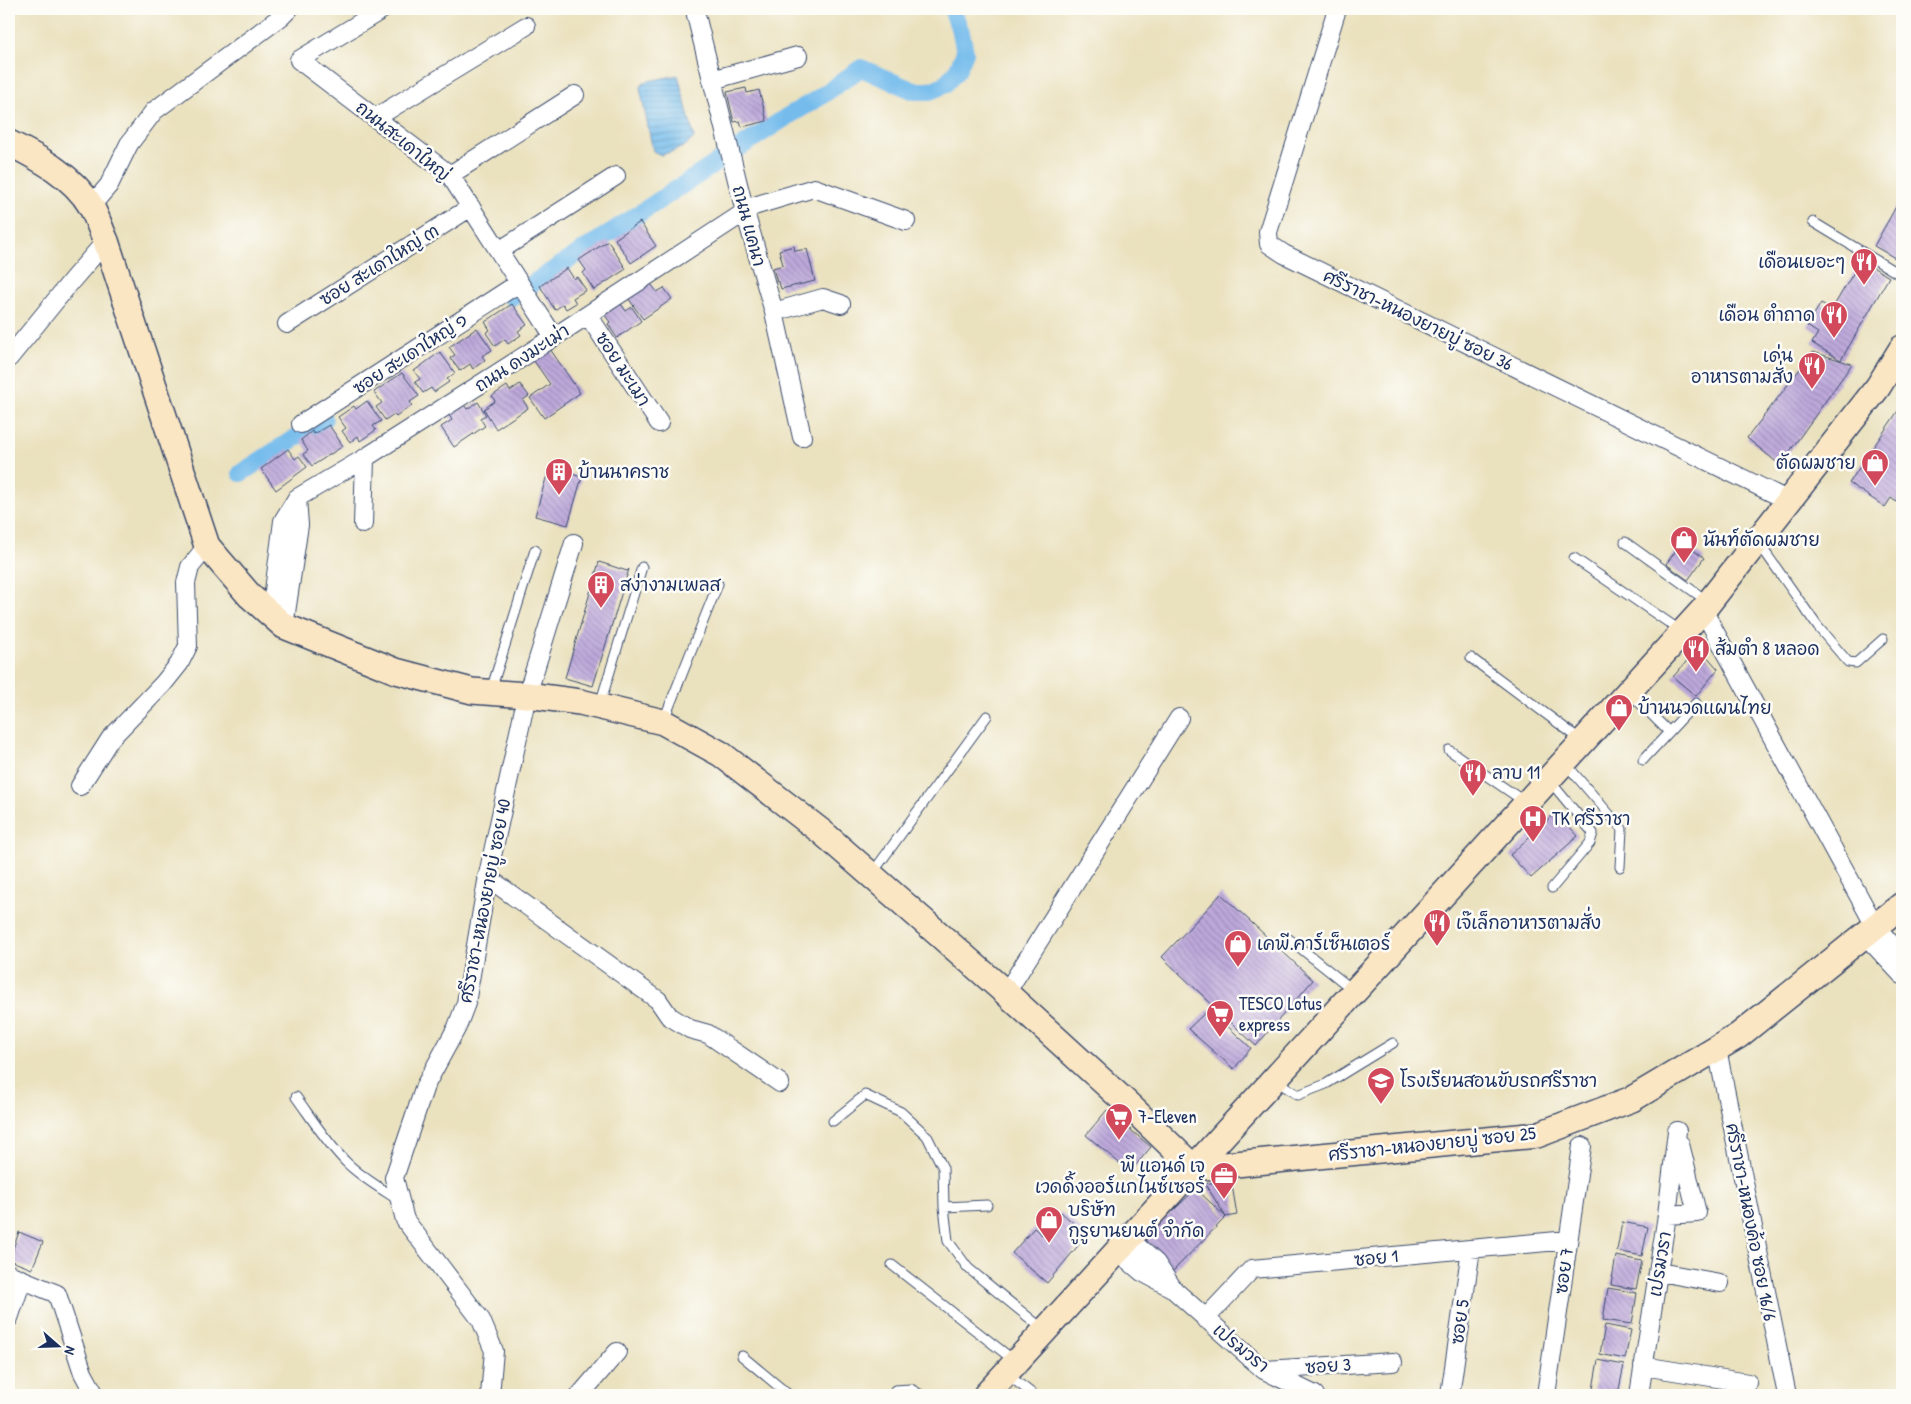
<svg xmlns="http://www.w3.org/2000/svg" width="1911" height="1404" font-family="'Patrick Hand','Playpen Sans Thai',sans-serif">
<defs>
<pattern id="water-rules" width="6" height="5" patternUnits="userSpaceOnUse" patternTransform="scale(1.25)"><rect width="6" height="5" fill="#74bcec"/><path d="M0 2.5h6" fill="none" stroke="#5e99c2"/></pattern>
<pattern id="building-back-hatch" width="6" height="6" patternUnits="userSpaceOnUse" patternTransform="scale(1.25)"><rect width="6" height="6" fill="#bea9db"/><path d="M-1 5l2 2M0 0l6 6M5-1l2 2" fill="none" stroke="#9a8ab5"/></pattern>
</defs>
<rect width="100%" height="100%" fill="#fdfcf7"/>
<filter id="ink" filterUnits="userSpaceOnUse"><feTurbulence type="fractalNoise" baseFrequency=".02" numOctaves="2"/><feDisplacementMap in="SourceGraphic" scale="10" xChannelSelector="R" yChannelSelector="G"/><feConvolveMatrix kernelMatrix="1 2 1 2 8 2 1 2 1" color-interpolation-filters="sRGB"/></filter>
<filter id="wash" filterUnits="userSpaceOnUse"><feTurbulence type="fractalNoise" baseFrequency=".0096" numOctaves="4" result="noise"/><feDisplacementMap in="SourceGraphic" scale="20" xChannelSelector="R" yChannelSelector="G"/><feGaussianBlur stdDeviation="1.12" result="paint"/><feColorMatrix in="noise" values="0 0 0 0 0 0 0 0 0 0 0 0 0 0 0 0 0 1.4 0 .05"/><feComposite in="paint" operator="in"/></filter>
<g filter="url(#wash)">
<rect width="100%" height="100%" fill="#eae1be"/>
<path fill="url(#water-rules)" stroke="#4876a5" d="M678,75L694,137C689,147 671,152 661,155L653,151L640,88L644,82Z"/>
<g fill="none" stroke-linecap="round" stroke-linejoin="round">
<path stroke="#74bcec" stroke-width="18" d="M512,297L788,116L817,99L861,68L914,91H930L944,85L957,71L965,52L961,32L952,9
M241,473L324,419"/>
</g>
<g id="blocks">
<path fill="url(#building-back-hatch)" d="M746,88L747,93L759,90L767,121L742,127L740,121L734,122L727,92Z
M1902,196V262L1874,246Z
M640,222L656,246L631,263L615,239Z
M608,241L626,269L594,290L583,273L586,270L579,260Z
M794,246L795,251L807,249L815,281L781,289L779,282H777L773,268L783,265L779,250Z
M1861,260L1889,277L1841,360L1812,343L1818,333L1807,326L1821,303L1832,309Z
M567,268L574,279L577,277L586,290L573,298L576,303L566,309L563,304L555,310L540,286Z
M648,280L657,292L664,288L672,299L643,319L626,295Z
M618,300L626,311L632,307L641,321L617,338L608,324L610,322L604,314Z
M512,304L527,325L518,331L521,335L508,344L505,339L495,346L486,333L490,330L485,322Z
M477,328L492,350L482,356L485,360L473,369L470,364L460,371L450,358L455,355L449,347Z
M550,349L580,393L544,418L530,398L550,384L534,361Z
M440,352L455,373L447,379L449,382L434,392L431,388L423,393L415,382L420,379L414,371Z
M1813,352L1852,364L1780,465L1747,438Z
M402,373L419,396L410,402L412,405L396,417L394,414L385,420L376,407L382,403L374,392Z
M520,384L529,396L523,400L528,408L496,429L484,409L495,401L492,396L507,386L510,391Z
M367,401L381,421L373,426L376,430L360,441L358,436L350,442L342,431L346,428L338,417L354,406L356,409Z
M478,402L486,415L480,418L485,426L454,447L441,427L452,420L449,415L464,405L467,409Z
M1900,408L1902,409V506L1891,498L1885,507L1849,483Z
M329,425L343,446L312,466L303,454L308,451L301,440L312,431L314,434Z
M288,449L295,459L299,456L307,467L276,490L261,469Z
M549,468L582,477L568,525L535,516Z
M1682,542L1704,558L1688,580L1666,564Z
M599,562L627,571L629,569L593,686L565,678Z
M1699,647L1718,669L1696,696L1673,677Z
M1556,812L1578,836L1531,878L1510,855Z
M1221,894L1313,980L1256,1046L1162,957Z
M1209,1009L1251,1048L1234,1069L1188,1029Z
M1107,1110L1151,1147L1130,1172L1086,1135Z
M1231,1179L1237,1215L1226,1217L1173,1271L1142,1240L1196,1189L1226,1217L1205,1184Z
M1061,1212L1087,1235L1047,1283L1012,1253L1034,1228L1042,1235Z
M1622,1222L1648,1227L1642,1256L1617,1251Z
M19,1232L43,1242L32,1269L9,1260Z
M1616,1256L1642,1261L1636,1289L1611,1285Z
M1608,1288L1637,1293L1632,1324L1603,1320Z
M1605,1325L1631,1330L1625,1359L1600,1354Z
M1598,1360L1624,1365L1618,1394L1593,1389Z"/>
</g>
</g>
<g filter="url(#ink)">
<use href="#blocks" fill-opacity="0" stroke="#3a4a6c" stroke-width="1"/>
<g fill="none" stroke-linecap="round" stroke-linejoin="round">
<defs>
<path id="lane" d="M1813,222L1902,276
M1625,542L1707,601
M1758,542L1818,627L1848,662L1856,663L1883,639
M1574,558L1681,631
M1471,658L1581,740
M491,690L535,550
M1629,692L1669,732
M600,704L642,567
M663,722L718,584
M1449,750L1525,802
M1643,760L1696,703
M1565,763L1622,829L1620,867
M1549,780L1593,833L1590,843L1552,888
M871,875L987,716
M1289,939L1353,990
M1275,1080L1298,1095L1326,1084L1393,1043
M296,1097C312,1119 327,1143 346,1162C361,1177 380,1188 397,1199
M833,1121L865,1095L901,1112L927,1136L943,1168L944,1207L948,1241L968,1268L1044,1330
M944,1207L987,1205
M892,1265L1016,1362
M742,1356L789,1395
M1008,1375L1034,1395
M895,1390L911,1389L921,1395"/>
<path id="street" d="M383,9L299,60L450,175L554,337
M1337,9L1268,232L1269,244L1284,254L1789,501
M696,15L745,212L774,312L802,437
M712,80L798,56
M375,118L526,26
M450,175L575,95
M91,206L109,185L129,144L154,111L282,16L289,9
M499,251L616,176
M774,312L823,298L841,304
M588,315L659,423
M287,324L471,207
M9,358L73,279L106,241
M301,424L519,283
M363,524L365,458
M1703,610L1875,926L1902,956
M271,614L283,521L297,498L365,458L554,337L754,206L814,188L906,221
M284,626L299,525L297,498
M80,786L110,739L163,684L179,664L188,646L186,583L190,567L207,546
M487,877L658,1000L669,1016L690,1029L708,1034L780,1083
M1865,935L1902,975
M1006,993L1179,718
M1717,1049L1787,1395
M1667,1215L1697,1213L1680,1144
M1128,1238L1156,1263L1174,1290L1264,1370L1315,1395
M1117,1251L1142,1272L1172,1288
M1659,1272L1720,1283
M9,1274L57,1294L83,1373L95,1395
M9,1318L22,1280
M1205,1319L1252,1269L1568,1240
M1643,1366L1748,1383
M1265,1370L1393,1362
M490,1395L494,1351L481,1320L405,1220L394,1178L425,1086L457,1027L466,1003L489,870L527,695L574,543
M580,1395L617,1352
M1450,1395L1471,1249
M1546,1395L1582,1146
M1639,1395L1667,1215L1677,1131"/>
<path id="secondary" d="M9,143C39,158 73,176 91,206C97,217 101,230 106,241L207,546L250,596L284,626L396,671L472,691L527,695L580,702L663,722L721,754L823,833L1006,993L1131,1107L1194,1168L1537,1135L1632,1099L1738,1036L1902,905
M986,1395L1703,610L1878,387L1902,348"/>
</defs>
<use href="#lane" stroke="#3a4a6c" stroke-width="11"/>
<use href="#street" stroke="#3a4a6c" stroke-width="20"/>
<use href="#secondary" stroke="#3a4a6c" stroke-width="28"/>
<use href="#lane" stroke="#fff" stroke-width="9"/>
<use href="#street" stroke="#fff" stroke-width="18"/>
<use href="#secondary" stroke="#fbe6c4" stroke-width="25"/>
</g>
</g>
<defs>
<symbol id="restaurant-pin" viewBox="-11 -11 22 30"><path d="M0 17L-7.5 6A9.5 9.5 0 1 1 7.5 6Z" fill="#d1495b" stroke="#fdfcf7"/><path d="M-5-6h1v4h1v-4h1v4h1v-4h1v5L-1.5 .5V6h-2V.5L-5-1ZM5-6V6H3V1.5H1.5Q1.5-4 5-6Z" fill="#fff"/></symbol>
<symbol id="shop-pin" viewBox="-11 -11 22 30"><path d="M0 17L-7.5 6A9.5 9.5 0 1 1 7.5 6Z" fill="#d1495b" stroke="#fdfcf7"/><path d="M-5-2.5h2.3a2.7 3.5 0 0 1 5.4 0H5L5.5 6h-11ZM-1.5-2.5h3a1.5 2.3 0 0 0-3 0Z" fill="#fff"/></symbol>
<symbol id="building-pin" viewBox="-11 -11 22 30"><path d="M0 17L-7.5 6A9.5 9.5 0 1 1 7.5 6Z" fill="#d1495b" stroke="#fdfcf7"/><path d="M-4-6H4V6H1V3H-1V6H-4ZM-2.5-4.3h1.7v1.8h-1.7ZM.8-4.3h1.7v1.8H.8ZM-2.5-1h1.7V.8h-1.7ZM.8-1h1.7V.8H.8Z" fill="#fff"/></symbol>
<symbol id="hospital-pin" viewBox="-11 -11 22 30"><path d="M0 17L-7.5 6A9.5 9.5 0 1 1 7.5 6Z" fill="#d1495b" stroke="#fdfcf7"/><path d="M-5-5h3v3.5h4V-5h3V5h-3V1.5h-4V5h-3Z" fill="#fff"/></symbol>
<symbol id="supermarket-pin" viewBox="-11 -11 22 30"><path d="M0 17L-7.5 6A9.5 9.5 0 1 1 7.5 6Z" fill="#d1495b" stroke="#fdfcf7"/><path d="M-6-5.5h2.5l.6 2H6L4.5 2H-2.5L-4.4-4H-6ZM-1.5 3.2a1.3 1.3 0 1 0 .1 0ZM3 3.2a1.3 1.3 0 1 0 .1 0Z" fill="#fff"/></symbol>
<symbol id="school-pin" viewBox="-11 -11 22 30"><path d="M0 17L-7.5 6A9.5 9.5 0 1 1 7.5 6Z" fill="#d1495b" stroke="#fdfcf7"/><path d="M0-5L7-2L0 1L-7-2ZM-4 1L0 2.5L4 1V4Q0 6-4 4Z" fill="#fff"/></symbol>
<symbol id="office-pin" viewBox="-11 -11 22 30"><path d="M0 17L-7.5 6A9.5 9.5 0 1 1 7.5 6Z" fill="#d1495b" stroke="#fdfcf7"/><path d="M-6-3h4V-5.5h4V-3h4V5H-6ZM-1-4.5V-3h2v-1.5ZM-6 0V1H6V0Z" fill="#fff"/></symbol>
</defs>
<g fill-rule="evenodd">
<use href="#restaurant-pin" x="1848" y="246" width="32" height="43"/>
<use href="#restaurant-pin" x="1818" y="299" width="32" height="43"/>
<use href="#restaurant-pin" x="1796" y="350" width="32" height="43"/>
<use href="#shop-pin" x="1859" y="447" width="32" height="43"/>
<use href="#building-pin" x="543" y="456" width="32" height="43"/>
<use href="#shop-pin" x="1668" y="524" width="32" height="43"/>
<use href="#building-pin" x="585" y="569" width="32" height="43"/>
<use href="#restaurant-pin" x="1680" y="633" width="32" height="43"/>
<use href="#shop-pin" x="1603" y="692" width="32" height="43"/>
<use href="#restaurant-pin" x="1457" y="757" width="32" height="43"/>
<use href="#hospital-pin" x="1517" y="803" width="32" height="43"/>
<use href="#restaurant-pin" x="1421" y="907" width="32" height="43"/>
<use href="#shop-pin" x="1222" y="928" width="32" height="43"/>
<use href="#supermarket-pin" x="1204" y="998" width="32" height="43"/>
<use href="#school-pin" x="1365" y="1065" width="32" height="43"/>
<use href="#supermarket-pin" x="1103" y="1101" width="32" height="43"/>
<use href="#office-pin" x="1208" y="1160" width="32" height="43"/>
<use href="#shop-pin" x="1033" y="1204" width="32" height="43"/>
</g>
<g text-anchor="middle" stroke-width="5" stroke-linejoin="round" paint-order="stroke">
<g font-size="18" fill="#1b2f5e" stroke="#fdfcf7">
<text transform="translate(403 141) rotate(39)" y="6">ถนนสะเดาใหญ่</text>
<text transform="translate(749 226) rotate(75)" y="6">ถนน แคนา</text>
<text transform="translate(379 265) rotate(-32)" y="6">ซอย สะเดาใหญ่ ๓</text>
<text transform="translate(1418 320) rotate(26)" y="6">ศรีราชา-หนองยายบู่ ซอย 36</text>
<text transform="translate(410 354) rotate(-33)" y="6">ซอย สะเดาใหญ่ ๑</text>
<text transform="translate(522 358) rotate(-33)" y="6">ถนน ดงมะเม่า</text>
<text transform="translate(623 369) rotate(57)" y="6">ซอย มะเมา</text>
<text transform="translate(485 901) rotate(-79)" y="6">ศรีราชา-หนองยายบู่ ซอย 40</text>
<text transform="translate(1432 1144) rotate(-6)" y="6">ศรีราชา-หนองยายบู่ ซอย 25</text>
<text transform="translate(1751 1222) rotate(79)" y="6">ศรีราชา-หนองค้อ ซอย 16/6</text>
<text transform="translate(1376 1258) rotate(-5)" y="6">ซอย 1</text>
<text transform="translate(1660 1264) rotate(-81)" y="6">เปรมวรา</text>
<text transform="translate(1564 1271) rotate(-82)" y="6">ซอย 7</text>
<text transform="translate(1460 1322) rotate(-82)" y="6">ซอย 5</text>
<text transform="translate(1241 1348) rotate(39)" y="6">เปรมวรา</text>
<text transform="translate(1328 1366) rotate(-4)" y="6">ซอย 3</text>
</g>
<g font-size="18" fill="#1b2f5e" stroke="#fdfcf7" text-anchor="start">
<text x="1845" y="268" text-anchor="end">เดือนเยอะๆ</text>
<text x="1815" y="321" text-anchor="end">เดือน ตำถาด</text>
<text x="1793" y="362" text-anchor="end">เด่น<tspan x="1793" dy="21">อาหารตามสั่ง</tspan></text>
<text x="1856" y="469" text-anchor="end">ตัดผมชาย</text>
<text x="578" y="478">บ้านนาคราช</text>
<text x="1703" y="546">นันท์ตัดผมชาย</text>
<text x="620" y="591">สง่างามเพลส</text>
<text x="1715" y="655">ส้มตำ 8 หลอด</text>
<text x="1638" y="714">บ้านนวดแผนไทย</text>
<text x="1492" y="779">ลาบ 11</text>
<text x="1552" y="825">TK ศรีราชา</text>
<text x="1456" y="929">เจ๊เล็กอาหารตามสั่ง</text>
<text x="1257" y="950">เคพี.คาร์เซ็นเตอร์</text>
<text x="1239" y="1010">TESCO Lotus<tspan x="1239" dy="21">express</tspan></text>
<text x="1400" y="1087">โรงเรียนสอนขับรถศรีราชา</text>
<text x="1138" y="1123">7-Eleven</text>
<text x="1205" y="1172" text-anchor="end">พี แอนด์ เจ<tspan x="1205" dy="21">เวดดิ้งออร์แกไนซ์เซอร์</tspan></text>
<text x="1068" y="1216">บริษัท<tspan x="1068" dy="21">กูรูยานยนต์ จำกัด</tspan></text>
</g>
</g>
<rect width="1911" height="1404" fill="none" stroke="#fdfcf7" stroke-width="30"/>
<g transform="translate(58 1346) rotate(110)" stroke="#fdfcf7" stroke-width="4" paint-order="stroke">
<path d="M0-4L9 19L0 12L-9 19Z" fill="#1b2f5e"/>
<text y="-8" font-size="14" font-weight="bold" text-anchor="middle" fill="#1b2f5e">N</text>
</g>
</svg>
